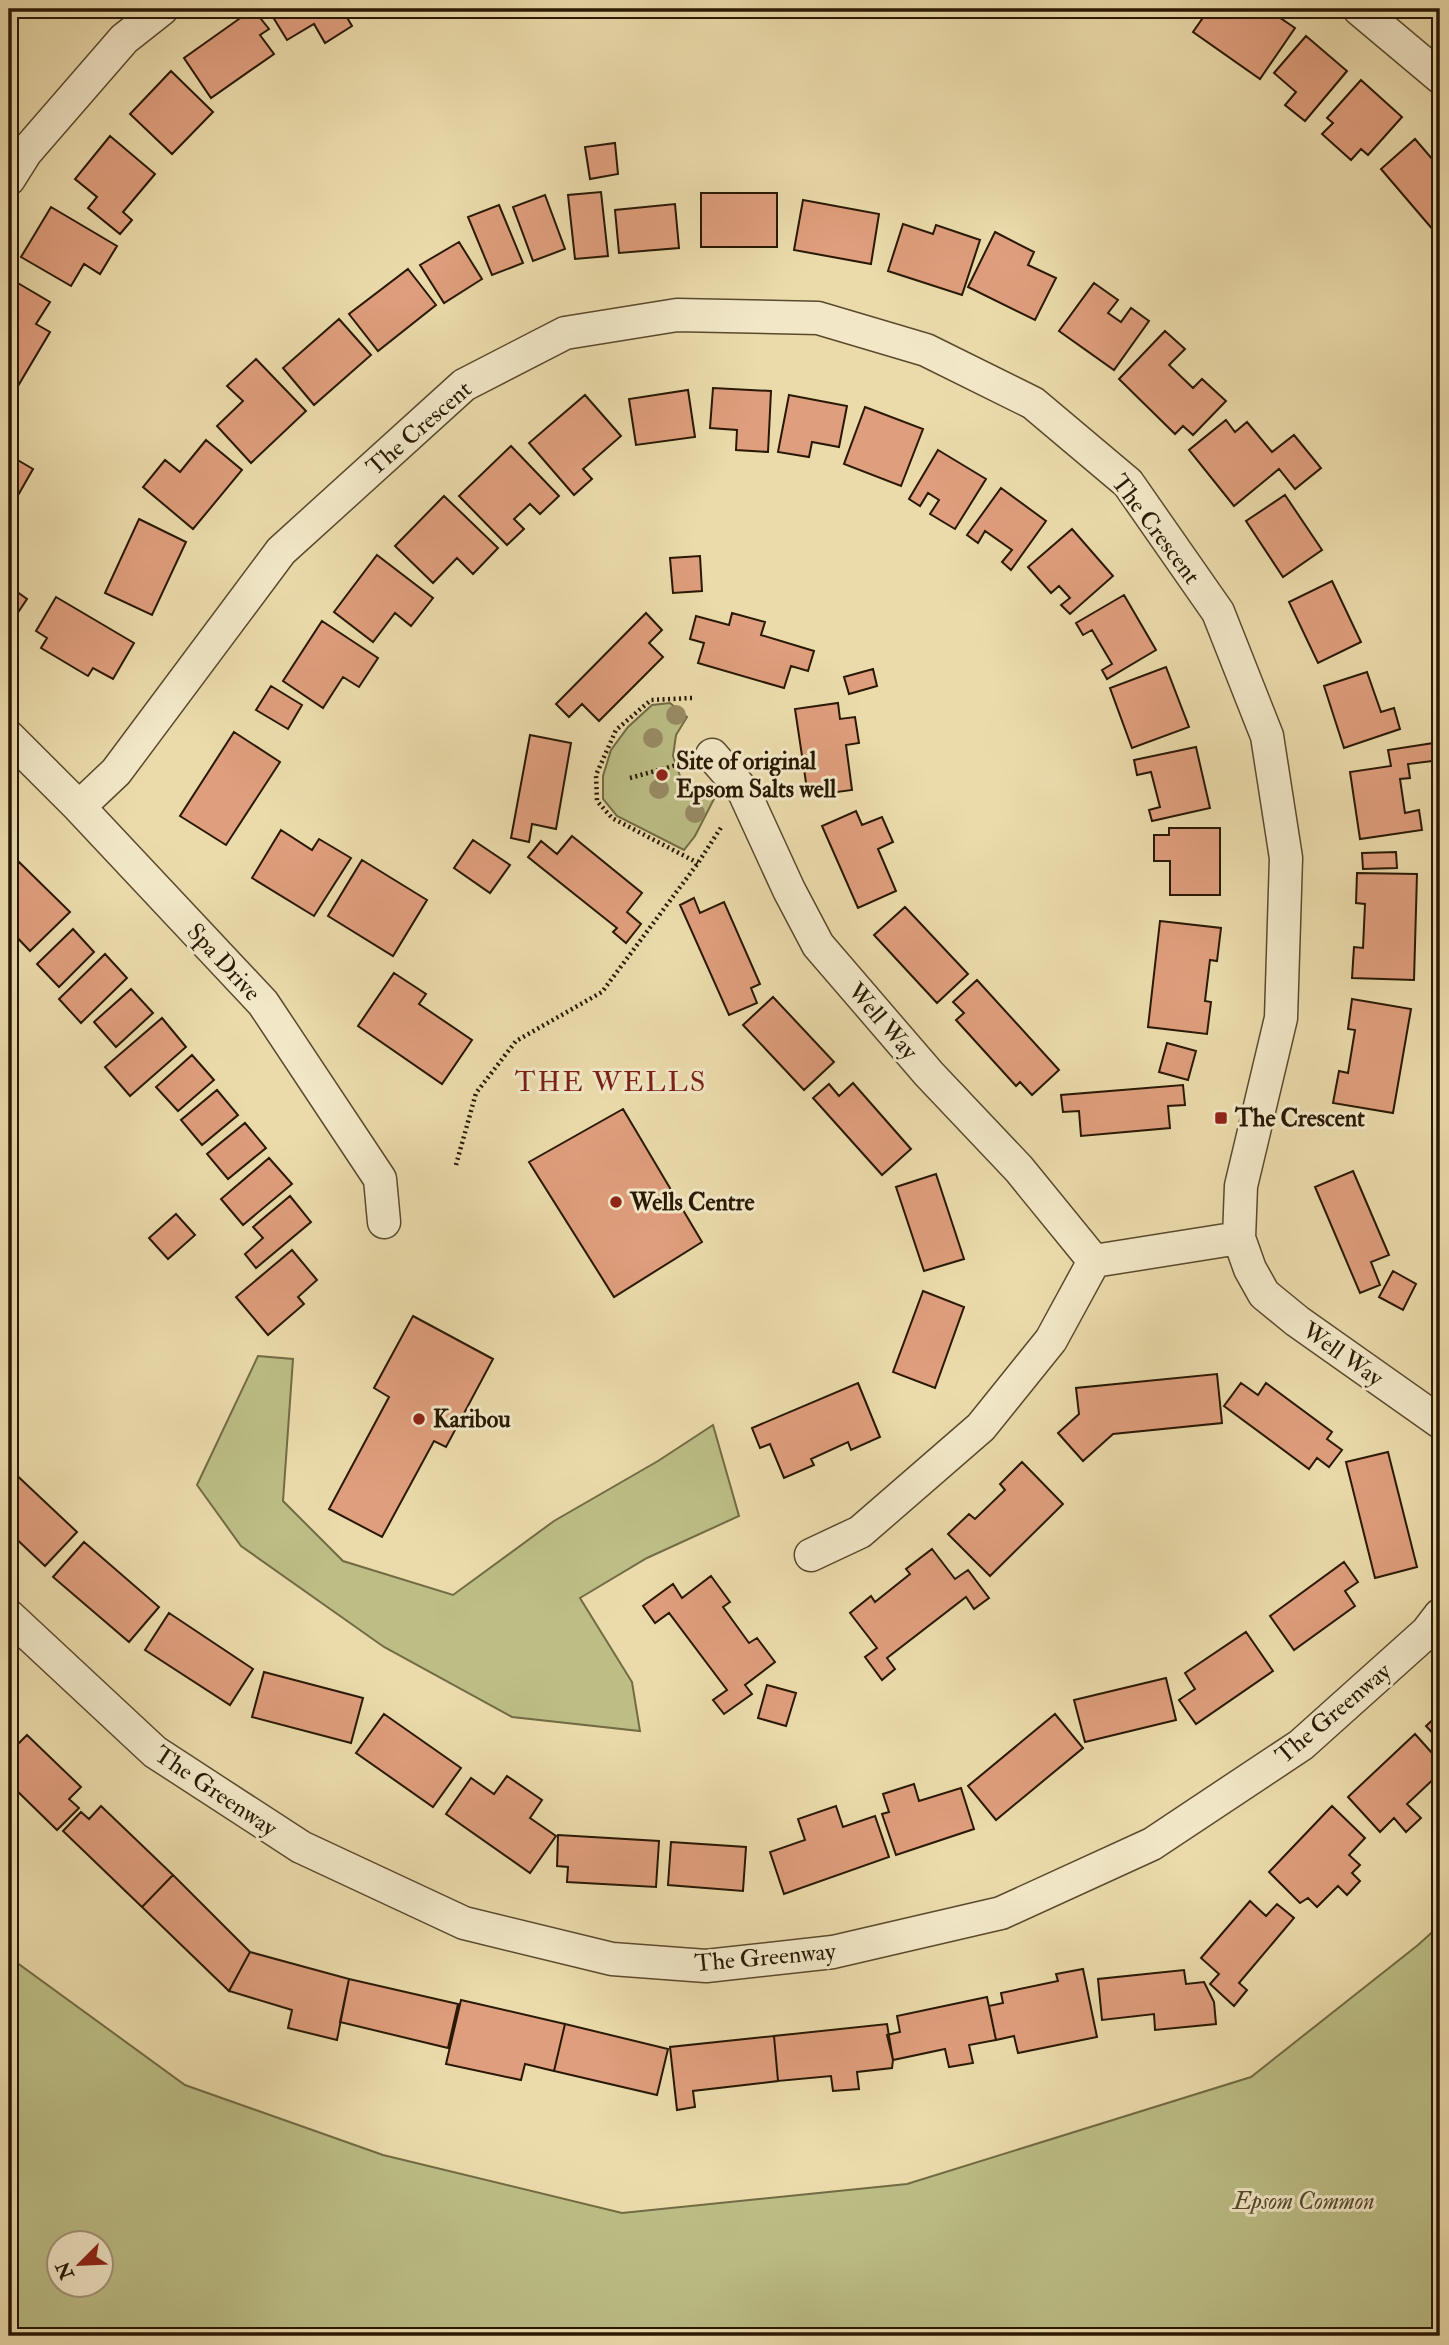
<svg xmlns="http://www.w3.org/2000/svg" width="1449" height="2345" font-family="'IM FELL Double Pica',serif">
<rect width="100%" height="100%" fill="#ebdbab"/>
<filter id="stains"><feTurbulence type="fractalNoise" baseFrequency=".00286" numOctaves="4"/><feColorMatrix values="0 0 0 0 .2 0 0 0 0 .09 0 0 0 0 .02 0 0 0 .5 -.17"/></filter>
<radialGradient id="worn" r=".72"><stop offset=".6" stop-color="#630" stop-opacity="0"/><stop offset="1" stop-color="#630" stop-opacity=".3"/></radialGradient>
<path fill="#bcbe86" stroke="#726b44" stroke-width="2" fill-rule="evenodd" d="M670,703L687,717L676,735L673,756L680,776L700,794L715,797L695,836L684,850L617,816L603,799V776L611,750L628,727L652,705Z
M258,1356L293,1359L283,1501L343,1561L453,1595L554,1521L658,1461L713,1425L739,1516L647,1558L580,1598L632,1682L640,1731L512,1717L384,1647L241,1546L197,1485Z
M1440,1925V2336H9V1957L185,2085L383,2155L622,2213L907,2184L1251,2077L1418,1945ZM60,2244H102V2286H60Z"/>
<path fill="#df9e7d" stroke="#291803" stroke-width="2" d="M253,9L269,29L260,35L274,54L211,98L184,58Z
M268,9H342L352,26L325,43L314,24L287,40Z
M1209,9H1267L1295,28L1260,79L1193,32Z
M1306,36L1347,71L1305,121L1285,105L1296,92L1274,73Z
M171,71L213,112L172,154L130,114Z
M1361,80L1402,117L1368,155L1361,149L1351,160L1322,134L1333,123L1327,118Z
M110,136L155,174L123,212L132,220L120,234L88,208L97,197L75,179Z
M1415,139L1440,168V238L1381,169Z
M615,143L618,174L590,179L585,147Z
M601,192L608,256L575,259L568,195Z
M701,193H777V247H701Z
M545,195L565,249L533,261L513,207Z
M803,200L879,214L871,264L794,250Z
M675,204L679,248L619,253L615,210Z
M499,205L523,263L492,275L468,217Z
M51,207L117,246L100,274L84,264L71,286L21,257Z
M903,224L933,234L936,225L980,240L962,295L888,271Z
M995,232L1034,252L1028,265L1056,278L1035,320L968,287Z
M459,242L482,279L444,303L420,265Z
M408,269L436,305L378,351L349,314Z
M11,279L50,302L36,324L50,332L15,391L9,387V283Z
M1094,283L1118,300L1108,313L1121,322L1131,308L1149,321L1114,370L1059,331Z
M339,319L371,355L314,405L283,368Z
M1165,331L1185,349L1169,365L1193,388L1202,379L1226,401L1193,435L1183,426L1175,434L1119,379Z
M256,359L306,411L251,463L217,426L243,401L227,386Z
M713,388L771,391L768,452L736,450L737,430L710,428Z
M688,390L695,437L636,445L629,399Z
M585,395L621,436L583,469L592,479L574,495L529,443Z
M789,395L847,406L839,447L812,442L809,457L778,452Z
M865,407L923,429L901,486L844,464Z
M1226,420L1235,432L1247,422L1272,452L1294,435L1321,468L1295,489L1279,469L1234,506L1189,450Z
M206,440L242,470L193,529L143,487L165,460L180,472Z
M511,446L559,496L540,514L530,504L514,519L524,529L507,545L459,496Z
M938,450L986,479L955,529L930,514L939,500L928,493L920,506L909,499Z
M9,455L33,469L9,511Z
M1001,488L1046,521L1011,570L1002,562L1012,550L985,531L978,543L967,535Z
M1285,495L1322,550L1283,577L1246,521Z
M444,496L498,548L473,574L457,558L433,583L395,546Z
M139,519L186,542L152,615L105,593Z
M1072,529L1113,576L1070,614L1061,605L1070,598L1059,586L1051,593L1028,567Z
M377,555L433,598L411,626L395,613L373,642L334,612Z
M700,556L702,591L673,593L670,558Z
M1332,581L1361,642L1318,663L1289,602Z
M9,586L27,599L9,626Z
M1124,595L1156,650L1107,679L1102,670L1112,664L1092,630L1083,635L1076,623Z
M56,597L134,643L113,679L93,668L88,676L41,648L47,638L36,631Z
M646,613L662,630L649,643L663,657L599,721L582,704L569,717L556,704Z
M732,613L765,622L761,635L814,651L808,671L791,666L784,688L698,663L704,643L690,639L696,616L729,625Z
M322,621L378,658L359,687L343,677L323,708L283,681Z
M1166,667L1189,727L1132,748L1110,688Z
M873,669L877,686L849,694L844,677Z
M1367,672L1381,712L1394,708L1400,729L1344,748L1324,686Z
M271,686L302,705L288,729L256,710Z
M838,703L840,719L855,717L859,743L846,745L852,790L808,796L795,709Z
M234,732L280,762L226,845L180,816Z
M530,735L571,743L556,829L532,824L529,842L511,838Z
M1440,742V760L1408,764L1410,778L1400,779L1405,813L1419,810L1422,830L1360,839L1350,772L1391,766L1388,750Z
M1196,747L1210,808L1152,821L1149,810L1160,807L1151,772L1137,775L1134,760Z
M856,811L862,825L882,817L893,842L878,849L896,891L858,908L822,826Z
M1169,828H1220V895H1170V861H1154V835H1169Z
M281,830L312,850L319,839L351,858L314,916L252,878Z
M572,836L642,893L627,912L641,924L626,943L613,932L617,928L528,857L541,841L557,854Z
M473,840L510,865L490,893L454,868Z
M1396,852L1397,868L1363,869L1362,853Z
M362,860L427,900L393,956L328,916Z
M19,862L70,912L30,951L9,929V873Z
M1357,873L1417,874L1414,980L1352,978L1354,947L1363,948L1365,904L1356,903Z
M694,898L700,913L724,902L760,984L751,988L757,1003L729,1015L680,905Z
M905,907L968,974L937,1003L874,935Z
M1160,921L1221,928L1217,961L1210,960L1205,1001L1211,1002L1207,1034L1148,1027Z
M73,929L94,952L59,987L37,964Z
M105,954L127,978L81,1023L59,999Z
M394,973L426,994L419,1004L472,1040L442,1084L358,1026Z
M977,980L1059,1070L1032,1095L1020,1082L1016,1086L956,1020L964,1013L953,1002Z
M131,989L153,1013L116,1047L94,1022Z
M773,997L834,1062L804,1090L743,1025Z
M1352,999L1411,1009L1393,1113L1333,1103L1339,1071L1348,1073L1355,1030L1348,1029Z
M162,1018L186,1047L130,1096L105,1067Z
M1167,1043L1196,1051L1188,1080L1159,1072Z
M192,1055L214,1080L178,1111L156,1087Z
M853,1083L911,1149L882,1175L813,1098L829,1084L839,1096Z
M1183,1085L1185,1105L1168,1106L1170,1128L1081,1136L1079,1111L1063,1112L1061,1095Z
M217,1090L238,1115L202,1145L181,1120Z
M623,1109L702,1242L614,1297L529,1162Z
M245,1123L266,1148L228,1179L207,1154Z
M269,1158L292,1184L243,1225L221,1199Z
M1353,1171L1389,1255L1371,1262L1380,1285L1360,1293L1315,1187Z
M936,1174L964,1259L924,1271L896,1187Z
M290,1196L311,1222L256,1268L245,1254L263,1238L253,1227Z
M176,1214L195,1235L168,1259L149,1238Z
M292,1250L317,1280L298,1297L304,1304L268,1335L236,1297Z
M1393,1271L1416,1284L1403,1310L1379,1297Z
M923,1291L964,1307L935,1388L893,1372Z
M413,1316L493,1359L446,1447L434,1441L382,1537L329,1509L389,1397L374,1388Z
M1217,1374L1222,1423L1113,1434L1083,1461L1058,1433L1079,1414L1076,1388Z
M858,1383L880,1437L851,1450L848,1442L811,1459L814,1465L784,1478L770,1444L760,1448L752,1428Z
M1241,1383L1258,1395L1266,1383L1332,1432L1327,1439L1342,1450L1329,1467L1317,1458L1309,1469L1224,1406Z
M1388,1452L1417,1567L1375,1578L1346,1462Z
M1022,1462L1063,1504L990,1576L948,1534L969,1514L975,1519L1005,1490L1000,1484Z
M9,1468L77,1532L45,1566L9,1532Z
M84,1542L159,1607L129,1642L53,1577Z
M932,1549L955,1579L968,1570L989,1598L974,1609L966,1597L887,1658L895,1669L882,1680L865,1657L877,1648L850,1613L871,1596L875,1602L910,1574L906,1569Z
M1344,1562L1358,1582L1345,1591L1355,1606L1294,1650L1270,1616Z
M711,1576L730,1602L723,1607L749,1643L757,1638L775,1662L745,1685L752,1694L724,1714L713,1700L727,1690L669,1613L655,1623L643,1606L673,1584L682,1598Z
M169,1613L253,1669L230,1705L145,1650Z
M1246,1632L1273,1671L1196,1724L1179,1700L1195,1689L1185,1673Z
M264,1672L363,1698L351,1743L252,1717Z
M1166,1678L1176,1720L1085,1742L1074,1700Z
M767,1685L796,1693L786,1726L758,1718Z
M1440,1713V1741L1426,1726Z
M384,1714L461,1768L433,1807L356,1753Z
M1055,1714L1083,1748L996,1820L968,1786Z
M1415,1734L1440,1762V1773L1407,1804L1421,1818L1406,1832L1394,1818L1380,1832L1348,1797Z
M27,1735L81,1787L69,1799L79,1808L57,1830L9,1783V1743L14,1748Z
M507,1776L542,1800L530,1818L556,1836L530,1873L446,1814L471,1778L494,1794Z
M914,1784L919,1801L961,1788L974,1829L896,1855L882,1814L889,1812L883,1794Z
M101,1806L173,1875L142,1907L63,1831L81,1812L89,1819Z
M836,1806L843,1827L875,1816L889,1857L784,1894L770,1852L805,1840L798,1819Z
M1332,1806L1365,1838L1349,1855L1360,1865L1352,1873L1360,1881L1347,1895L1338,1886L1317,1907L1308,1898L1300,1903L1269,1872Z
M558,1835L659,1841L656,1887L567,1882L568,1867L557,1866Z
M671,1842L746,1847L743,1891L668,1885Z
M173,1875L250,1952L229,1991L142,1907Z
M1250,1901L1266,1916L1277,1904L1294,1918L1239,1983L1247,1990L1234,2006L1210,1984L1219,1974L1201,1958Z
M250,1952L349,1979L337,2040L288,2028L292,2010L229,1991Z
M1083,1969L1097,2037L1018,2053L1014,2036L996,2040L989,2006L1003,2003L1001,1993L1058,1981L1056,1974Z
M1184,1970L1186,1984L1204,1982L1214,2002L1216,2024L1155,2030L1154,2014L1102,2020L1098,1979Z
M349,1979L458,2004L448,2048L340,2022Z
M987,1997L996,2040L969,2045L973,2063L949,2067L945,2049L893,2060L887,2035L900,2032L897,2016Z
M461,2000L565,2024L554,2071L525,2064L521,2080L446,2064Z
M565,2024L668,2049L657,2095L554,2071Z
M887,2024L893,2060L892,2068L857,2072L859,2089L833,2091L831,2076L778,2081L774,2036Z
M774,2036L778,2081L693,2091L695,2107L677,2110L670,2047Z"/>
<g fill="none" stroke-linecap="round" stroke-linejoin="round">
<defs>
<path id="street" d="M1359,9L1440,77
M9,179L26,152L124,39L162,9
M9,737L79,807L263,1003L380,1179L384,1222
M712,755L744,792L789,890L818,945L929,1074L1019,1169L1094,1261
M79,807L116,772L281,551L464,385L565,333L677,315L818,318L926,350L1033,403L1128,483L1218,612L1267,736L1286,858L1281,1018L1241,1186L1239,1238L1250,1269L1264,1294L1297,1321L1440,1422
M811,1555L860,1532L981,1427L1051,1340L1094,1261L1239,1238
M9,1616L155,1752L301,1847L464,1923L612,1959L706,1966L833,1952L1001,1913L1152,1844L1301,1745L1427,1632L1440,1615"/>
</defs>
<use href="#street" stroke="#5a492d" stroke-width="35"/>
<path stroke="#291803" stroke-width="4.5" stroke-dasharray="2 3.5" stroke-linecap="butt" d="M692,698L651,700L616,730L596,775L597,801L612,818L698,863
M630,778L680,764
M456,1165L476,1093L516,1041L602,992L698,863L722,826"/>
<use href="#street" stroke="#f2e8c8" stroke-width="32"/>
</g>
<g fill="#988b64">
<circle cx="676" cy="715" r="10"/>
<circle cx="653" cy="738" r="10"/>
<circle cx="659" cy="789" r="10"/>
<circle cx="695" cy="813" r="10"/>
</g>
<g fill="#8f2418" stroke="#f2e8c8" stroke-width="2.5">
<circle cx="662" cy="775" r="7"/>
<rect x="1214" y="1111" width="14" height="14" rx="3.5"/>
<circle cx="616" cy="1202" r="7"/>
<circle cx="419" cy="1419" r="7"/>
</g>
<g text-anchor="middle" stroke-width="6" stroke-linejoin="round" paint-order="stroke">
<g font-size="24" fill="#291803" stroke="#f2e8c8">
<text transform="translate(419 428) rotate(-41)" y="8">The Crescent</text>
<text transform="translate(1156 529) rotate(53)" y="8">The Crescent</text>
<text transform="translate(224 962) rotate(47)" y="8">Spa Drive</text>
<text transform="translate(883 1021) rotate(49)" y="8">Well Way</text>
<text transform="translate(1343 1354) rotate(35)" y="8">Well Way</text>
<text transform="translate(1333 1713) rotate(-40)" y="8">The Greenway</text>
<text transform="translate(216 1791) rotate(34)" y="8">The Greenway</text>
<text transform="translate(765 1957) rotate(-5)" y="8">The Greenway</text>
</g>
<g font-size="24" font-weight="bold" fill="#291803" stroke="#f2e8c8" text-anchor="start">
<text x="676" y="769">Site of original<tspan x="676" dy="28">Epsom Salts well</tspan></text>
<text x="1235" y="1126">The Crescent</text>
<text x="630" y="1210">Wells Centre</text>
<text x="433" y="1427">Karibou</text>
</g>
<g font-size="24" font-style="italic" fill="#554a2a" stroke="#f2e8c8">
<text x="1304" y="2209">Epsom Common</text>
</g>
<g font-size="28" letter-spacing="2" fill="#7a1f14" stroke="#f2e8c8">
<text x="611" y="1091">THE WELLS</text>
</g>
</g>
<rect width="1449" height="2345" fill="none" stroke="#ebdbab" stroke-width="35"/>
<rect x="10" y="10" width="1428" height="2324" fill="none" stroke="#291803" stroke-width="3.5"/>
<rect x="18" y="18" width="1414" height="2310" fill="none" stroke="#291803" stroke-width="2"/>
<g transform="translate(80 2264) rotate(246)"><circle r="33" fill="#f2e8c8" stroke="#a29579" stroke-width="2"/>
<path d="M0-5L12 26L0 18L-12 26Z" fill="#8f2418"/>
<text y="-10" font-size="19" font-weight="bold" text-anchor="middle" fill="#291803">N</text>
</g>
<rect width="100%" height="100%" filter="url(#stains)"/>
<rect width="100%" height="100%" fill="url(#worn)"/>
</svg>
